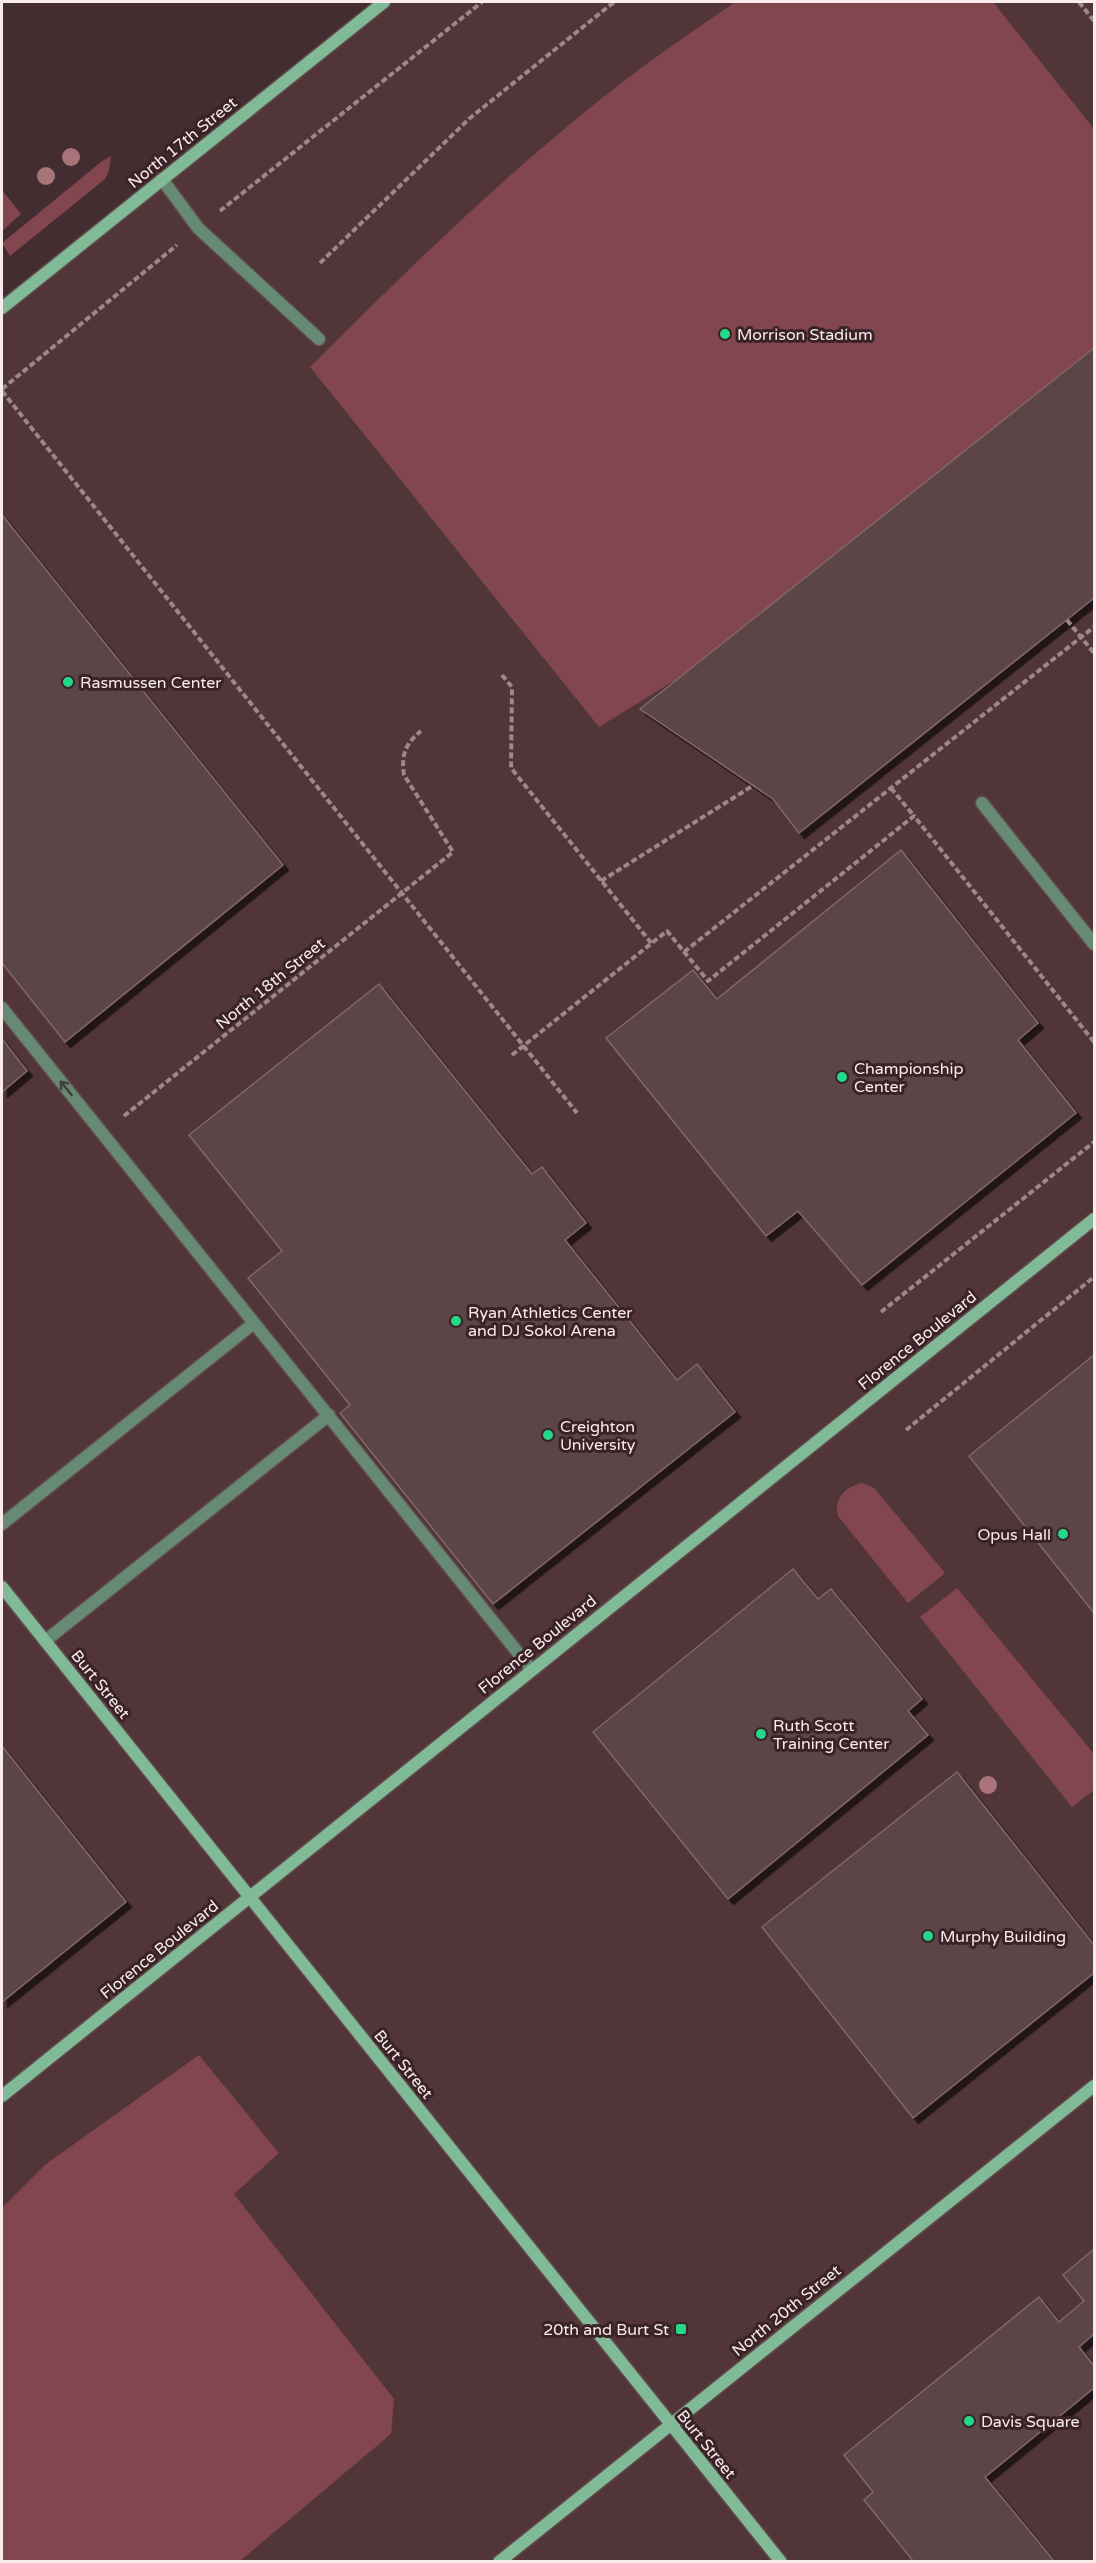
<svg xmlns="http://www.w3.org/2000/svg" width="1096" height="2563" font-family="'Varela Round',sans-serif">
<defs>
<filter id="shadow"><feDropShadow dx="5.5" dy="5.5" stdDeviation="0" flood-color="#0009"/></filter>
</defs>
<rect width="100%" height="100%" fill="#442d30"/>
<path fill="#523539" d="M384,2H1094V2561L2,2562V308Z"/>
<path fill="#82464e" d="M735,2H993L1094,129V349L1028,409L792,608L599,727L310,367C405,272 501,178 606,95C647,62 692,32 735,2Z
M111,156L109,171L105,179L10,256L2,243L101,162Z
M2,190L21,214L2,231Z
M862,1483L874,1488L945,1573L908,1603L838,1516C833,1499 846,1486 862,1483Z
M957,1588L1094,1754V1790L1072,1807L920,1617Z
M199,2055L279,2153L234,2194L394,2399L391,2434L240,2561H2V2208L46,2164Z"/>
<path fill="#5b4446" stroke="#816769" stroke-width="1.5" filter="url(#shadow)" d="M1094,348V598L799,833L773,799L640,709Z
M2,515L283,865L65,1042L2,963Z
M901,850L1038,1023L1018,1040L1076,1113L862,1285L798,1211L766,1236L606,1038L693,970L717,999Z
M379,984L532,1174L542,1167L586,1223L565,1240L677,1380L697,1364L735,1412L493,1604L340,1413L350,1405L248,1278L282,1251L189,1135Z
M2,1039L27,1071L2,1092Z
M1094,1355V1613L969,1456Z
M793,1569L818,1599L831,1589L858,1621L922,1699L908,1711L928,1735L728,1899L593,1732Z
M2,1746L126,1902L2,2002Z
M957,1772L1094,1945V1973L913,2118L762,1927Z
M1094,2249V2334L1079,2347L1094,2366V2388L985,2477L1055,2562H914L864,2500L873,2492L844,2455L1039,2297L1059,2322L1084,2301L1063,2275Z"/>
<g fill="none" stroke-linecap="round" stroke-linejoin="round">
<defs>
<path id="lane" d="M162,179L198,228L319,339
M982,803L1094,944
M2,1008L531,1669
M2,1524L254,1323
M45,1641L329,1415"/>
<path id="secondary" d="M2,308L384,2
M2,1587L781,2562
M2,2096L1094,1219
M499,2562L1094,2086"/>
</defs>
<use href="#lane" stroke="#614b4e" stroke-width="15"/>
<use href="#secondary" stroke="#614b4e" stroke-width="15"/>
<path stroke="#9b888a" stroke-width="4" stroke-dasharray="6 3" stroke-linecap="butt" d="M1079,2L1094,21
M220,211L482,2
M320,263L470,118L614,2
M2,389L177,245
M2,391L577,1113
M1067,620L1094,653
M502,675L512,687L511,768L652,944
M891,788L914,816
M601,881L754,785
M684,952L1094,627
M512,1055L667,931L708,981L914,816L1094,1042
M124,1116L453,852L404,775C401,755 405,744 421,731
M881,1312L1094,1142
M906,1430L1094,1277"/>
<use href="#lane" stroke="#668a73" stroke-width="12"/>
<use href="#secondary" stroke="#80ba96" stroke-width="12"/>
</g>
<g fill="#a8747a">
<circle cx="71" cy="157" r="9"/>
<circle cx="46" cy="176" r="9"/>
<circle cx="988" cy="1785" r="9"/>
</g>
<defs><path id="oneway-shaft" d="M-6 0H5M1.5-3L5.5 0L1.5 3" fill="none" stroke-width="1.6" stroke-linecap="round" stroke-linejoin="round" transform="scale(1.5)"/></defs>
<use stroke="#443d39" href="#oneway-shaft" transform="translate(66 1088) rotate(-129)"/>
<g fill="#23d887" stroke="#392326" stroke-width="2">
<circle cx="725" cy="334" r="6"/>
<circle cx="68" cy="682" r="6"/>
<circle cx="842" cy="1077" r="6"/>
<circle cx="456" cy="1321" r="6"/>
<circle cx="548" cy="1435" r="6"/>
<circle cx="1063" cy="1534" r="6"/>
<circle cx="761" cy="1734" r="6"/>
<circle cx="928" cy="1936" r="6"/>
<rect x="675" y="2323" width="12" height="12" rx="3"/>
<circle cx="969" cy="2421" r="6"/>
</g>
<g text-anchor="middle" stroke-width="6" stroke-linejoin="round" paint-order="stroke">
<g font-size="16" fill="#faebec" stroke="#392326">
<text transform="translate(182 142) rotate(-39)" y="6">North 17th Street</text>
<text transform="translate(270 983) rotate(-39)" y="6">North 18th Street</text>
<text transform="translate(917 1340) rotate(-39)" y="6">Florence Boulevard</text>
<text transform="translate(537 1644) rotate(-39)" y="6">Florence Boulevard</text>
<text transform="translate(101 1684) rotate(51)" y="6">Burt Street</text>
<text transform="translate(159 1949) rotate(-39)" y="6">Florence Boulevard</text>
<text transform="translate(404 2064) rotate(51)" y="6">Burt Street</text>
<text transform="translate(786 2310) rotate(-39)" y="6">North 20th Street</text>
<text transform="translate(707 2444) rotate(51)" y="6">Burt Street</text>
</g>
<g font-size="16" fill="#faebec" stroke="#392326" text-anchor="start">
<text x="737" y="340">Morrison Stadium</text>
<text x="80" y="688">Rasmussen Center</text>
<text x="854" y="1074">Championship<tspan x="854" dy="18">Center</tspan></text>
<text x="468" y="1318">Ryan Athletics Center<tspan x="468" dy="18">and DJ Sokol Arena</tspan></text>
<text x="560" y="1432">Creighton<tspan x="560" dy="18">University</tspan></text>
<text x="1051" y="1540" text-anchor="end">Opus Hall</text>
<text x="773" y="1731">Ruth Scott<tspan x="773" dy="18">Training Center</tspan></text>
<text x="940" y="1942">Murphy Building</text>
<text x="669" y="2335" text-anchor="end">20th and Burt St</text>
<text x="981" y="2427">Davis Square</text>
</g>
</g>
<rect width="1096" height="2563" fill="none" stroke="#faebec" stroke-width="6"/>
</svg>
